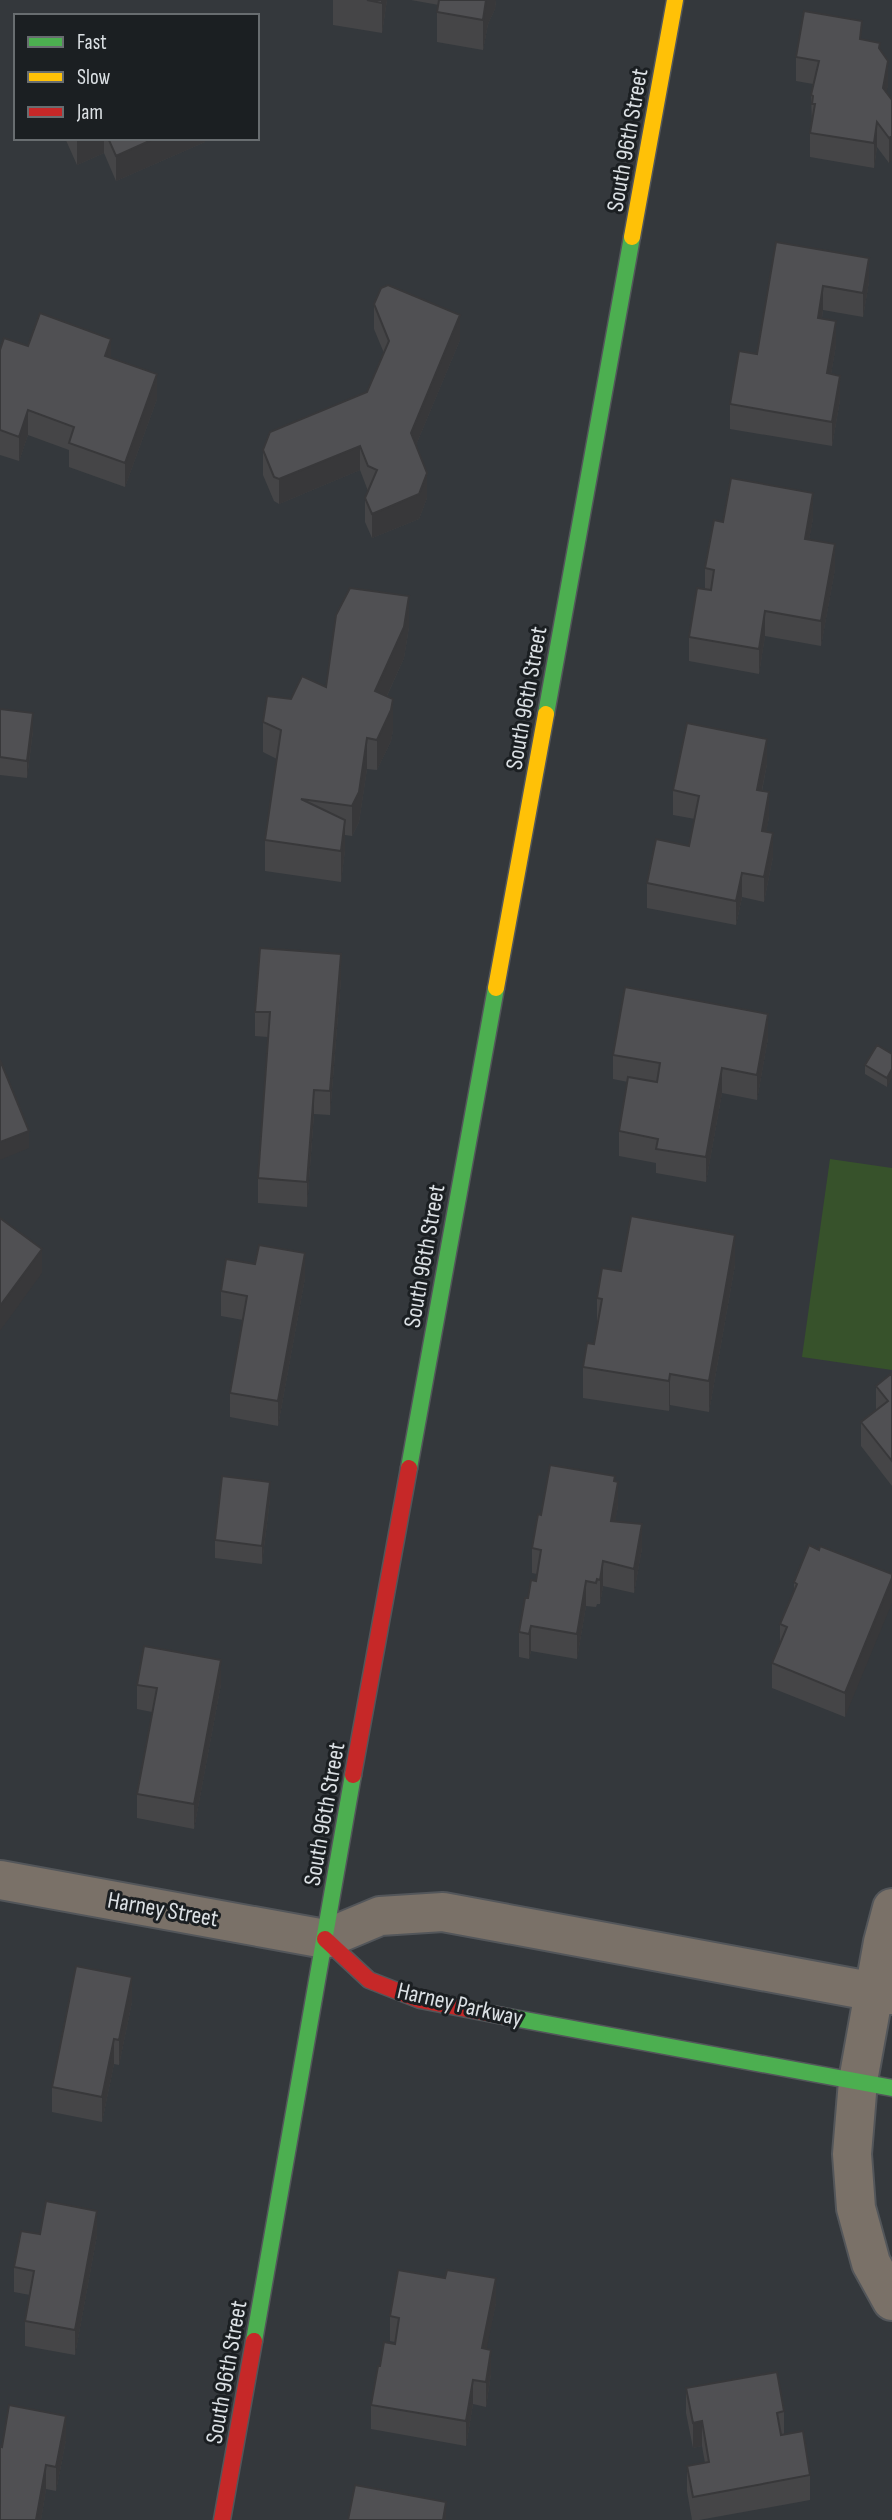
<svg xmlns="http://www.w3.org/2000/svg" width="892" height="2520" font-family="'Sofia Sans Condensed',sans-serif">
<rect width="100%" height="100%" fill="#34383c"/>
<path fill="#37522b" d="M830,1159L892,1168V1370L802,1357Z"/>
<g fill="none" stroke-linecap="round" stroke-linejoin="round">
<defs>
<path id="street" d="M0,1880L325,1939L380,1916L443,1912L892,1995
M892,1908L883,1942L858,2081L852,2154L856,2208L871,2263L892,2301"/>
<path id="fast" d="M546,714L632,237
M409,1468L496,988
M503,2016L892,2088
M254,2341L353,1775"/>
<path id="slow" d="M632,237L675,0
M496,988L546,714"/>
<path id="jam" d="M353,1775L409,1468
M325,1939L369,1980L420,2000L503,2016
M222,2520L254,2341"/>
</defs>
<use href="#street" stroke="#53565a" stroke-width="42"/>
<use href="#fast" stroke="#53565a" stroke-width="19"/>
<use href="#slow" stroke="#53565a" stroke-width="19"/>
<use href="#jam" stroke="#53565a" stroke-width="19"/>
<use href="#street" stroke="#7a7168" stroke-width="38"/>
<use href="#fast" stroke="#4caf50" stroke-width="16"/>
<use href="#slow" stroke="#ffc107" stroke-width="16"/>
<use href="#jam" stroke="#c62828" stroke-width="16"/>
</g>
<path fill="#454547" d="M333,0H387L382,33L333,25Z
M411,0H496L495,9L488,24L483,50L437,42V12L439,5Z
M862,40L880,49L888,85L886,92L892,100L889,163L877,147L874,168L810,157V133L812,124L811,95L813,84L796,81V57Z
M65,138H205V142L116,181L104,153L77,165Z
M776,242L869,282L863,317L823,310L822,318L836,345L831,374L840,400L832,446L730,429V404L757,354Z
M374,304L460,340L416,445L427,498L419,519L372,538L365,522V498L368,491L360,470L279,504L274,501L263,475V450L367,392L384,353L374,329Z
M28,346L111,358L157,399L125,487L69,467V450L28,435L19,461L0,455V350Z
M813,518L809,540L835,569L821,646L765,636L759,674L689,661V637L705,590V568L723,522Z
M409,627L404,658L387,696L393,730L391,741L377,770L367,769L359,822L352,836L345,835V850L341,882L265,871V840L277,759L263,752V722L291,699L326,687Z
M0,709L33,731L27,778L0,775Z
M767,764L762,791L769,817L766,832L773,857L764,902L742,897L736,925L647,908V883L689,846L695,819L673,815V790Z
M341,979L330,1115L314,1114L307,1207L258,1203V1178L268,1037L255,1036V1012Z
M768,1038L757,1100L722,1093L706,1182L656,1173V1163L619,1156V1131L628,1082L613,1079V1055Z
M892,1054L887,1087L865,1074V1065Z
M735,1265L709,1412L670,1405L669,1411L583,1398V1367L594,1344L597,1327V1298L621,1271Z
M305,1278L278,1426L230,1417V1393L243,1320L221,1316V1291Z
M892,1373V1486L861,1446V1422L876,1411V1386Z
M615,1481L618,1506L615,1521L642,1548L634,1593L603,1586L600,1604H597L596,1607L586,1606L577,1659L531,1651L529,1659L519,1657V1632L528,1598L536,1581L537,1574L532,1573V1548L541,1515Z
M270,1499L262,1564L215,1558V1540Z
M819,1550L892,1574L845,1717L772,1688V1663L780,1644V1624L794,1591V1582Z
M221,1684L194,1829L137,1818V1794L152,1712L137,1709V1685Z
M132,2002L119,2065L114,2064L102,2122L52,2112V2087Z
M97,2235L75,2355L25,2346V2321L30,2295L14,2292V2267Z
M496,2303L486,2349L491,2374L486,2407L473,2404L466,2446L371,2429V2405L380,2366L395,2344V2342L390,2341V2316Z
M686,2388L784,2411V2435L810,2475V2500L699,2520H692L687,2491V2466L705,2463L702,2446L693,2448L686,2413Z
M66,2440L56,2491L46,2489L41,2520H0Z"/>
<path fill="#38383a" d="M382,0H387L382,33Z
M486,0H496L495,9L488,24L483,50V20Z
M888,61V85L883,112V88Z
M877,122V147L874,168V143Z
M892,136V160L889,163V138Z
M82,138H104V153L77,165V141Z
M156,138H205V142L116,181V156Z
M869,258V282L863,317V293Z
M823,286V310L818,342V318Z
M460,315V340L411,457V433Z
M836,321V345L827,398V373Z
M111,339V363L105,356Z
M157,374V399L125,487V463Z
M840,376V400L832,446V422Z
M28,410V435L19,461V437Z
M360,446V470L279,504V479Z
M427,473V498L419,519L372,538V514Z
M813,493V518L805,563V539Z
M835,544V569L821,646V621Z
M409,596V627L404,658L375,722V691Z
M765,611V636L759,674V649Z
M393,699V730L391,741L377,770V740Z
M33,713V731L27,778V761Z
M367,738V769L359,822L352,836V806Z
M767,739V764L757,814V790Z
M769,792V817L762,856V831Z
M345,820V850L341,882V851Z
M773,833V857L764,902V877Z
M742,873V897L736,925V901Z
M341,954V979L330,1115V1091Z
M768,1014V1038L757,1100V1075Z
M722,1068V1093L706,1182V1157Z
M892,1069V1078L887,1087V1078Z
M314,1090V1114L307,1207V1182Z
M29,1131V1148L0,1160V1142Z
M735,1235V1265L709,1412V1381Z
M42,1249V1273L0,1331V1306Z
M305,1253V1278L278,1426V1401Z
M670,1374V1405L669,1411V1381Z
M615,1476V1497L618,1482V1506L611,1545V1521Z
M270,1482V1499L262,1564V1546Z
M642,1524V1548L634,1593V1569Z
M603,1561V1586L600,1604V1580Z
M892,1578V1603L845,1717V1693Z
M586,1581V1606L577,1659V1634Z
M531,1626V1651L529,1659V1634Z
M221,1660V1684L194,1829V1804Z
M132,1977V2002L119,2065V2040Z
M114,2039V2064L102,2122V2097Z
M97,2211V2235L75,2355V2330Z
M496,2278V2303L482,2372V2348Z
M491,2350V2374L486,2407V2382Z
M473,2380V2404L466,2446V2421Z
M66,2416V2440L56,2491V2467Z
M702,2421V2446L693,2448V2423Z
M46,2465V2489L41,2520H36Z
M446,2502V2520H443Z"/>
<path fill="#505053" stroke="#38383a" stroke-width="2" d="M367,0H382V3Z
M439,0H486L483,20L437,12Z
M804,11L862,21L860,39L880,43L879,48L888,61L883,88L892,100V136L889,138L877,122L874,143L810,133L815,104H812L813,96L811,95L819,61L796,57Z
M108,138H156L116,156Z
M776,242L869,258L863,293L823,286L818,318L836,321L827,373L840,376L832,422L730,404L739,351L757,354Z
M388,285L460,315L411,433L427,473L419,494L372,514L365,498L377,470L368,466L360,446L279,479L274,477L263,450L270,432L367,392L389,341L374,304L381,288Z
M40,313L111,339L105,356L157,374L125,463L69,443L74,427L28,410L19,437L0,430V350L4,338L28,346Z
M731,478L813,493L805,539L835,544L821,621L765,611L759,649L689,637L697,588L711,590L714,570L705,568L714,520L723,522Z
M350,588L409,596L404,627L375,691L393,699L391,710L377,740L367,738L359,792L352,806L301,799L345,820L341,851L265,840L281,730L263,722L267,696L291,699L302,676L326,687L336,615Z
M0,709L33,713L27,761L0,757Z
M687,723L767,739L757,790L769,792L762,831L773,833L764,877L742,873L736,901L647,883L656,839L689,846L699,796L673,790Z
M260,948L341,954L330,1091L314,1090L307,1182L258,1178L270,1012H255Z
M625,987L768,1014L757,1075L722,1068L706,1157L656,1149L658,1139L619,1131L628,1077L657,1082L660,1063L613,1055Z
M877,1045L892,1054V1069L887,1078L865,1065Z
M0,1060L29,1131L0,1142Z
M631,1216L735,1235L709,1381L670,1374L669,1381L583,1367L587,1343L594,1344L602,1299L597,1298L602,1268L621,1271Z
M0,1218L42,1249L0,1306Z
M259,1245L305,1253L278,1401L230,1393L247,1296L221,1291L226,1259L255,1264Z
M892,1373V1461L861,1422L888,1401L876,1386Z
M550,1465L615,1476L614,1481L618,1482L611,1521L642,1524L634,1569L603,1561L600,1580L597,1579L596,1583L586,1581L577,1634L531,1626L529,1634L519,1632L525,1598H528L531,1580L536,1581L541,1550L532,1548L538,1514L541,1515Z
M222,1476L270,1482L262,1546L215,1540Z
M809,1545L819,1550L820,1546L892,1574V1578L845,1693L772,1663L787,1627L780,1624L797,1584L794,1582Z
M144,1646L221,1660L194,1804L137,1794L157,1688L137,1685Z
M76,1966L132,1977L119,2040L114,2039L102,2097L52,2087Z
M46,2201L97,2211L75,2330L25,2321L34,2271L14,2267L21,2231L40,2234Z
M398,2270L445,2278L447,2270L496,2278L482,2348L491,2350L486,2382L473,2380L466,2421L371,2405L378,2366H380L384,2342L395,2344L399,2318L390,2316Z
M777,2372L784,2411L777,2413L781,2435L803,2431L810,2475L693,2497L687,2466L709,2462L702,2421L693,2423L686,2388Z
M9,2405L66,2416L56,2467L46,2465L36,2520H0V2446L2,2447Z
M355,2485L446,2502L443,2520H348Z"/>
<g text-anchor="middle" stroke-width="6" stroke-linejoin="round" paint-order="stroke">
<g font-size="24" fill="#dce1e5" stroke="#1b1f22">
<text transform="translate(627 140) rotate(-80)" y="8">South 96th Street</text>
<text transform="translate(526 698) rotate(-80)" y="8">South 96th Street</text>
<text transform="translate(424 1256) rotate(-80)" y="8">South 96th Street</text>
<text transform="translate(324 1814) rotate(-80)" y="8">South 96th Street</text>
<text transform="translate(163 1909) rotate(10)" y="8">Harney Street</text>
<text transform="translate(460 2004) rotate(13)" y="8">Harney Parkway</text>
<text transform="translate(226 2372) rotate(-80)" y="8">South 96th Street</text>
</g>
</g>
<rect x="14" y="14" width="245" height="126" fill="#1b1f22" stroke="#686d70" stroke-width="2"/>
<rect x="28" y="37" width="35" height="10" fill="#4caf50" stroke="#686d70" stroke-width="2"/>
<text x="77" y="49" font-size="21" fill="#dce1e5">Fast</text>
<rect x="28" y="72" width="35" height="10" fill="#ffc107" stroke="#686d70" stroke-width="2"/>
<text x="77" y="84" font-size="21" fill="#dce1e5">Slow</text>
<rect x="28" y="107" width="35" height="10" fill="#c62828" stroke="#686d70" stroke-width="2"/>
<text x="77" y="119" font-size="21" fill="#dce1e5">Jam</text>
</svg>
